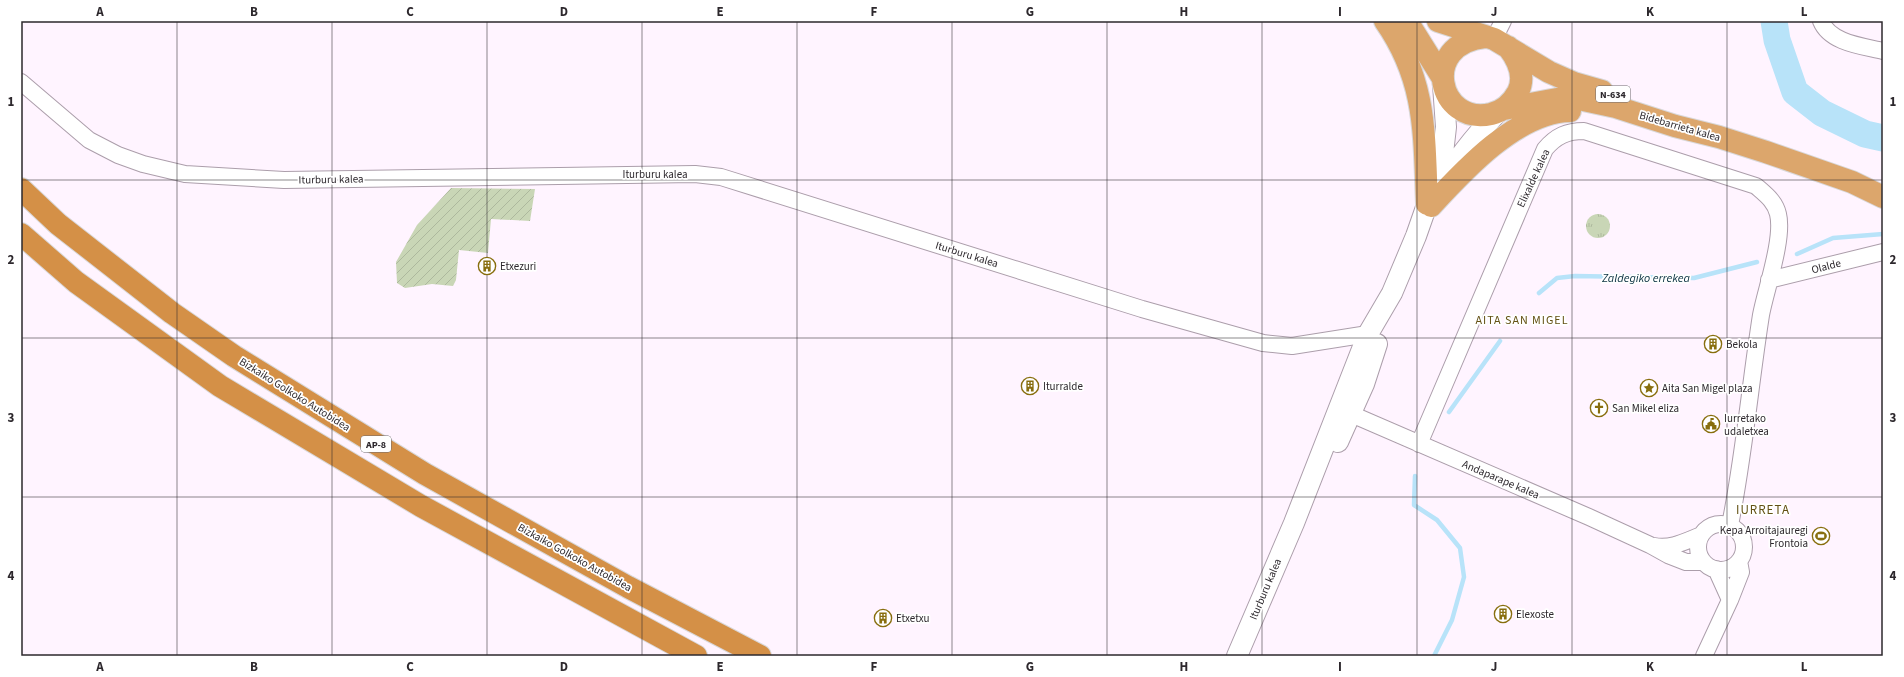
<svg xmlns="http://www.w3.org/2000/svg" width="1904" height="677" font-family="'Source Sans 3',sans-serif">
<defs>
<pattern id="grass-tufts" width="24" height="20" patternUnits="userSpaceOnUse"><rect width="24" height="20" fill="#c9d6b6"/><path d="M3 7l-1-3M5 7V3M7 7l1-3M15 17l-1-3M17 17v-4M19 17l1-3" fill="none" stroke="#adb89d"/></pattern>
<pattern id="garden-furrows" width="10" height="10" patternUnits="userSpaceOnUse"><rect width="10" height="10" fill="#c9d6b6"/><path d="M-1 1l2-2M0 10L10 0M9 11l2-2" fill="none" stroke="#adb89d"/></pattern>
</defs>
<rect width="100%" height="100%" fill="#fff4ff"/>
<path fill="url(#grass-tufts)" d="M1586 226a12 12 0 1 1 24 0a12 12 0 1 1-24 0Z"/>
<path fill="url(#garden-furrows)" d="M451,188L535,189L530,221L491,219L488,253L459,250L456,280L453,286L432,284L405,288L397,283L396,262L417,225Z"/>
<g fill="none" stroke-linecap="round" stroke-linejoin="round">
<path stroke="#b8e3f9" stroke-width="4.5" d="M1797,254L1833,238L1883,234
M1539,293L1557,278L1575,276L1694,278L1757,262
M1449,412L1500,341
M1415,476L1414,505L1437,520L1460,548L1464,577L1452,620L1434,656"/>
<path stroke="#b8e3f9" stroke-width="27" d="M1774,21L1777,40L1795,92L1822,113L1865,134L1883,138"/>
<defs>
<path id="minor" d="M1821,21C1830,43 1862,46 1883,51
M1494,39L1503,21
M21,82L89,140L118,155L143,164L185,174L284,180L695,174L721,177L1142,309L1263,343L1292,346L1368,334L1374,327
M1769,280L1883,252
M1351,414L1589,517L1650,545L1668,555L1686,562H1703
M1419,444L1545,149C1556,136 1567,131 1584,131L1756,186C1765,194 1775,201 1778,214C1784,238 1766,289 1761,315C1750,385 1744,456 1730,525
M1698 547a23 23 0 1 1 46 0a23 23 0 1 1-46 0Z
M1654,546C1671,549 1684,542 1699,536
M1716,569L1730,600
M1704,656L1730,600L1741,572L1739,561"/>
<path id="tertiary" d="M1443,184C1457,157 1476,135 1497,113
M1338,442L1364,384L1377,344
M1237,656L1294,523L1368,334L1392,293L1416,236L1442,162L1446,127L1443,85"/>
<path id="trunk" d="M1385,21C1427,81 1424,135 1427,204
M1407,21L1442,77
M1438,21L1494,39L1549,72L1574,83L1602,91
M1485,37C1419,44 1438,126 1491,114C1503,111 1512,103 1518,92C1526,76 1518,60 1508,47
M1504,109L1557,99L1574,98L1616,107L1675,126L1719,137L1766,152L1852,182L1883,197
M1431,206C1464,170 1517,112 1570,111"/>
<path id="motorway" d="M21,189L58,224L172,313L234,356L425,474L628,587L760,656
M21,234L76,282L220,386L421,506L696,656"/>
</defs>
<use href="#minor" stroke="#ac9eab" stroke-width="18"/>
<use href="#tertiary" stroke="#ac9eab" stroke-width="22"/>
<use href="#trunk" stroke="#d9d8d9" stroke-width="24"/>
<use href="#motorway" stroke="#d9d8d9" stroke-width="24"/>
<use href="#minor" stroke="#fff" stroke-width="16"/>
<use href="#tertiary" stroke="#fff" stroke-width="20"/>
<use href="#trunk" stroke="#dca66c" stroke-width="22"/>
<use href="#motorway" stroke="#d49047" stroke-width="22"/>
</g>
<path fill="none" stroke="#2d282d" stroke-width="1" stroke-opacity="0.55" d="M177,21V656M332,21V656M487,21V656M642,21V656M797,21V656M952,21V656M1107,21V656M1262,21V656M1417,21V656M1572,21V656M1727,21V656M21,180H1883M21,338H1883M21,497H1883"/>
<defs>
<symbol id="building-ring" viewBox="-11 -11 22 22"><circle r="9.5" fill="#fff" stroke="#886e0e" stroke-width="1.5"/><path d="M-4-6H4V6H1V3H-1V6H-4ZM-2.5-4.3h1.7v1.8h-1.7ZM.8-4.3h1.7v1.8H.8ZM-2.5-1h1.7V.8h-1.7ZM.8-1h1.7V.8H.8Z" fill="#886e0e"/></symbol>
<symbol id="sight-ring" viewBox="-11 -11 22 22"><circle r="9.5" fill="#fff" stroke="#886e0e" stroke-width="1.5"/><path d="M0-6L1.8-2.2L6-1.7L2.9 1.2L3.7 5.4L0 3.3L-3.7 5.4L-2.9 1.2L-6-1.7L-1.8-2.2Z" fill="#886e0e"/></symbol>
<symbol id="church-ring" viewBox="-11 -11 22 22"><circle r="9.5" fill="#fff" stroke="#886e0e" stroke-width="1.5"/><path d="M-1.2-6h2.4v3.5h3.3v2.4h-3.3V6h-2.4V-.1h-3.3v-2.4h3.3Z" fill="#886e0e"/></symbol>
<symbol id="civic-ring" viewBox="-11 -11 22 22"><circle r="9.5" fill="#fff" stroke="#886e0e" stroke-width="1.5"/><path d="M-.6-6.5H3V-4.5H.6V-3L4-1V1h2V6H-6V1h2V-1L-.6-3ZM-1.2 2.5V6h2.4V2.5Z" fill="#886e0e"/></symbol>
<symbol id="stadium-ring" viewBox="-11 -11 22 22"><circle r="9.5" fill="#fff" stroke="#886e0e" stroke-width="1.5"/><path d="M0-5a6.5 5 0 1 0 0 10a6.5 5 0 1 0 0-10ZM-3.5-1.8h7v3.6h-7Z" fill="#886e0e"/></symbol>
</defs>
<g fill-rule="evenodd">
<use href="#building-ring" x="477" y="256" width="20" height="20"/>
<use href="#building-ring" x="1703" y="334" width="20" height="20"/>
<use href="#building-ring" x="1020" y="376" width="20" height="20"/>
<use href="#sight-ring" x="1639" y="378" width="20" height="20"/>
<use href="#church-ring" x="1589" y="398" width="20" height="20"/>
<use href="#civic-ring" x="1701" y="414" width="20" height="20"/>
<use href="#stadium-ring" x="1811" y="526" width="20" height="20"/>
<use href="#building-ring" x="1493" y="604" width="20" height="20"/>
<use href="#building-ring" x="873" y="608" width="20" height="20"/>
</g>
<g text-anchor="middle" stroke-width="3.5" stroke-linejoin="round" paint-order="stroke">
<g fill="#fff" stroke="#6c686c" stroke-width="1">
<rect x="1596" y="86" width="34" height="16" rx="3"/>
<rect x="361" y="436" width="30" height="16" rx="3"/>
</g>
<g font-size="10" font-weight="bold" fill="#2d282d">
<text x="1613" y="98">N-634</text>
<text x="376" y="448">AP-8</text>
</g>
<g font-size="11" fill="#2d282d" stroke="#fff">
<text transform="translate(1680 126) rotate(16)" y="4">Bidebarrieta kalea</text>
<text x="655" y="178">Iturburu kalea</text>
<text transform="translate(1533 178) rotate(-65)" y="4">Elixalde kalea</text>
<text transform="translate(331 179) rotate(-1)" y="4">Iturburu kalea</text>
<text transform="translate(967 254) rotate(17)" y="4">Iturburu kalea</text>
<text transform="translate(1826 266) rotate(-14)" y="4">Olalde</text>
<text transform="translate(295 394) rotate(32)" y="4">Bizkaiko Golkoko Autobidea</text>
<text transform="translate(1501 479) rotate(23)" y="4">Andaparape kalea</text>
<text transform="translate(575 557) rotate(29)" y="4">Bizkaiko Golkoko Autobidea</text>
<text transform="translate(1265 589) rotate(-67)" y="4">Iturburu kalea</text>
</g>
<g font-size="11" fill="#2d282d" stroke="#fff" text-anchor="start">
<text x="500" y="270">Etxezuri</text>
<text x="1726" y="348">Bekola</text>
<text x="1043" y="390">Iturralde</text>
<text x="1662" y="392">Aita San Migel plaza</text>
<text x="1612" y="412">San Mikel eliza</text>
<text x="1724" y="422">Iurretako<tspan x="1724" dy="13">udaletxea</tspan></text>
<text x="1808" y="534" text-anchor="end">Kepa Arroitajauregi<tspan x="1808" dy="13">Frontoia</tspan></text>
<text x="1516" y="618">Elexoste</text>
<text x="896" y="622">Etxetxu</text>
</g>
<g font-size="12" font-style="italic" fill="#0b3141" stroke="#fff">
<text x="1646" y="282">Zaldegiko errekea</text>
</g>
<g font-size="12" letter-spacing="1" fill="#635114" stroke="#fff">
<text x="1522" y="324">AITA SAN MIGEL</text>
</g>
<g font-size="13" letter-spacing="1" fill="#635114" stroke="#fff">
<text x="1763" y="514">IURRETA</text>
</g>
</g>
<rect width="1904" height="677" fill="none" stroke="#ffffff" stroke-width="44"/>
<rect x="22" y="22" width="1860" height="633" fill="none" stroke="#2d282d" stroke-width="1.5"/>
<g font-size="13" text-anchor="middle" font-weight="bold" fill="#2d282d">
<text x="100" y="16">A</text>
<text x="254" y="16">B</text>
<text x="410" y="16">C</text>
<text x="564" y="16">D</text>
<text x="720" y="16">E</text>
<text x="874" y="16">F</text>
<text x="1030" y="16">G</text>
<text x="1184" y="16">H</text>
<text x="1340" y="16">I</text>
<text x="1494" y="16">J</text>
<text x="1650" y="16">K</text>
<text x="1804" y="16">L</text>
<text x="11" y="106">1</text>
<text x="1893" y="106">1</text>
<text x="11" y="264">2</text>
<text x="1893" y="264">2</text>
<text x="11" y="422">3</text>
<text x="1893" y="422">3</text>
<text x="11" y="580">4</text>
<text x="1893" y="580">4</text>
<text x="100" y="671">A</text>
<text x="254" y="671">B</text>
<text x="410" y="671">C</text>
<text x="564" y="671">D</text>
<text x="720" y="671">E</text>
<text x="874" y="671">F</text>
<text x="1030" y="671">G</text>
<text x="1184" y="671">H</text>
<text x="1340" y="671">I</text>
<text x="1494" y="671">J</text>
<text x="1650" y="671">K</text>
<text x="1804" y="671">L</text>
</g>
</svg>
